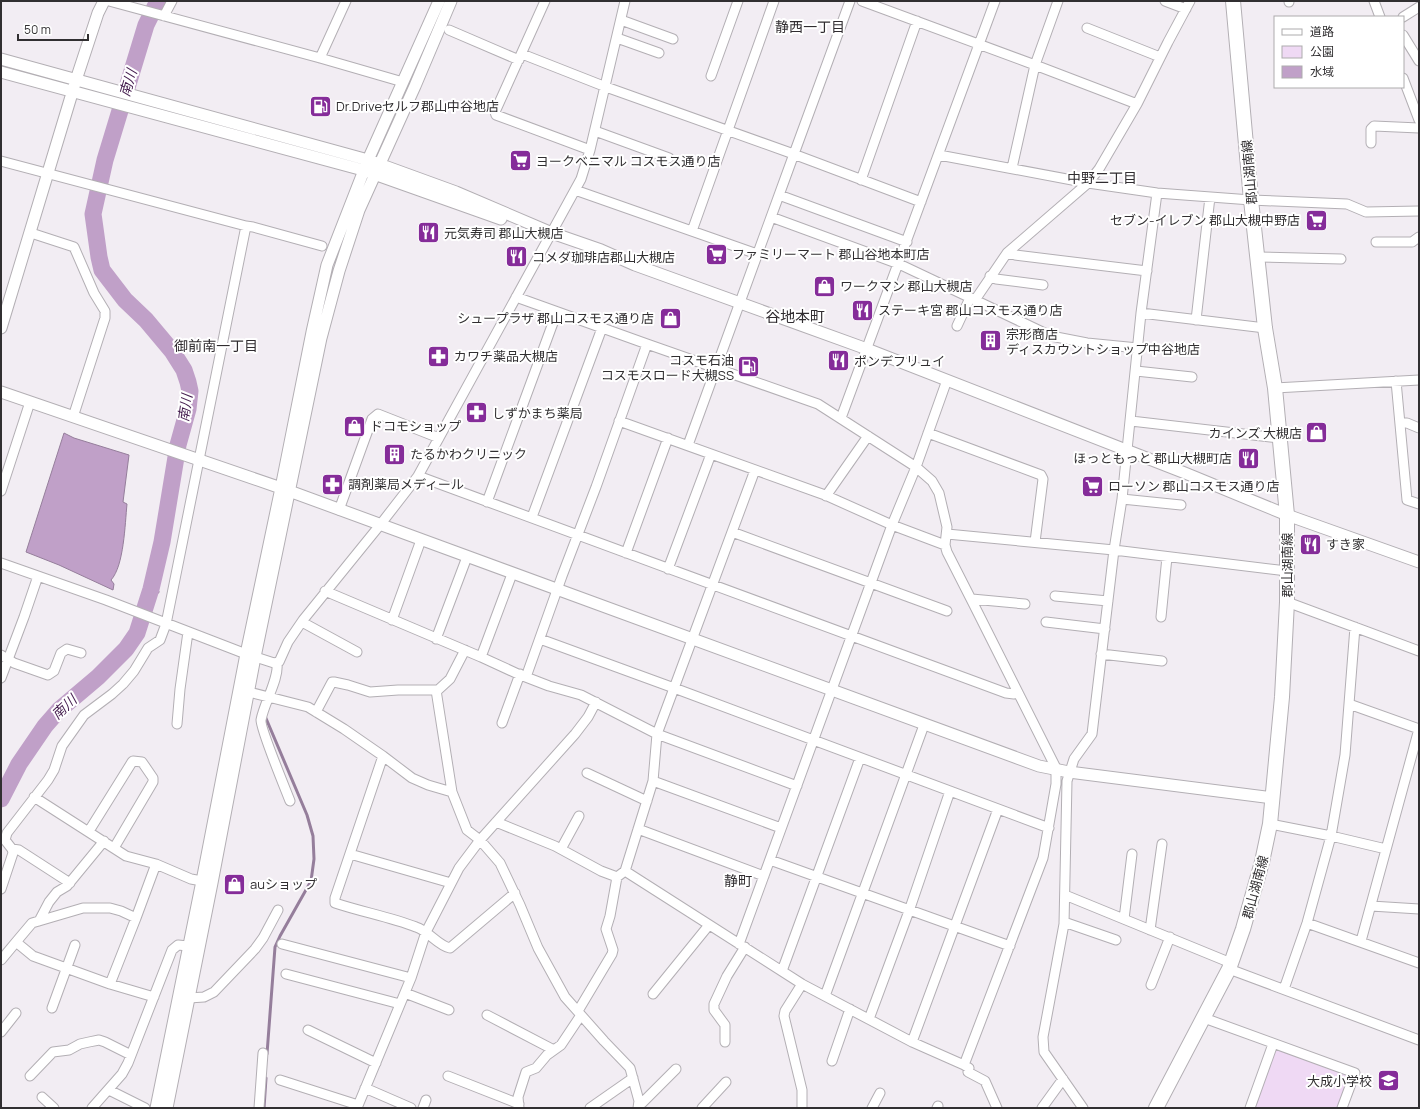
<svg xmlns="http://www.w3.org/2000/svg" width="1420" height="1109" font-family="Manrope,'Noto Sans JP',sans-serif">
<rect width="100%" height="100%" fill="#f2edf3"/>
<path fill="#efd9f4" d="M1278,1050L1346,1075L1349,1079L1338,1108H1254L1274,1052Z"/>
<path fill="#c0a0c8" stroke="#957e9b" d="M64,433L74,438L129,455L123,502L127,504C125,524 124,566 111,580L114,584L113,590L59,565L26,552Z"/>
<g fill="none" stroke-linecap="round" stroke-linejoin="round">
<path stroke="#957e9b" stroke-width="3" d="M151,589L158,592
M265,716L307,815L313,836L314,859L311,881L280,936L275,947L267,1054
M264,1108L266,1078"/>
<path stroke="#c0a0c8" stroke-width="17" d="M1,799L19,764L45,726L59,710L98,677L126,649L137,633L151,589L162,542L178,445L188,409L190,391L188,382L184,370L172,351L146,320L125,300L102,270L99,257L93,214L105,160L146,25L158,1"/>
<defs>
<path id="minor" d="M109,1L320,58L403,82
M545,1L495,112L496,115L590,150
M862,1L1035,65L1137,104
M1165,1L1186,9
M1289,1V2
M1374,1L1380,17
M164,16L172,1
M1403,17L1419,7
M621,20L673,39
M1087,28L1160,57
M449,30L519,60
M1403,35L1419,61
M617,38L659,53
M522,54L606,87L788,152L921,202
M320,58L346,1
M711,76L738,1
M1403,78L1419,120
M595,131L669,158
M1371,143V129L1374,126L1419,128
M939,155L1088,183L1157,193L1251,200L1347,204L1366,212L1419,211
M1,161L246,226L166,624L160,640L148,648L134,671L123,684L112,694L84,715L62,746L54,770L48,780L7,833L5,840L12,849L13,853L1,889
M1012,168L1035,65L1058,1
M861,180L917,21
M575,190L757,254
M779,195L907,242
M771,217L899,264L1051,336L1087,343L1138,348
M246,226L253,227L322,246
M692,231L774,1
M31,233L74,247L94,293L105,311V318L73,417
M1376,242H1412L1419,237
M1007,253L1015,255L1147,271
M1257,257L1341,259
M990,276L996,279L1043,285
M516,297L647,344L818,404L916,467L932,481L939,493L947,527L945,545L947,552L974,605L1056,768V784L1043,858L964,1065L969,1068L968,1072L985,1081L997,1108
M975,300L1007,253L1088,183L1099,169L1137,104L1168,42L1190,1
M1141,313L1265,328
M1196,320L1210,197
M957,326L970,298
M1136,371L1192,377
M1396,381L1407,500L1419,504
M1275,388L1419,380
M841,418L995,1
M619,421L825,495L892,525L945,545
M1131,421L1279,438
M1400,423H1407L1419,428
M928,433L1041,475L1043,479L1035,542
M688,445C741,297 796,149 850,1
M418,476L1006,693L1014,694L1018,693
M1,491L30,402
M826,496L868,436
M1122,499L1181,505
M487,502L557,312
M339,510L372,419L378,414L439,438
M532,517L602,328
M732,532L947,611
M947,534L1114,550L1287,571
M626,553L668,438
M1,563L106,600L246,654L274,663L279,662L288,642L303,620L380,525L418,476L581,179L590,150L625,1
M668,569L711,454
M325,591L481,657L518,674L549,686L581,695L657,734L797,786
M1055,596L1108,601
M972,599L1025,604
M1287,602L1419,651
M1161,617L1167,557
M392,620L421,540
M302,622L357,652
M1046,622L1105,629
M436,639L467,557
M540,639L674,688L1049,828
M1101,654L1162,661
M1,655L14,663L48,675L54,671L61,653L67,649L81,653
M481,657L512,574
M277,664C279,679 264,703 261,720C260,728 285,788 290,801
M526,677L562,576L596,487L647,344
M1,678L24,617L38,576
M436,690L452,792
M249,692L308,707L344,729L383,756L412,778L428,785L452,792L467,830L480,840L500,863L520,905L538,948L565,997L604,1041L630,1068L639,1101L638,1108
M1349,704L1419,729
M316,712L332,682H334L348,685L370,692L398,690H438L450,679L465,650
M502,723L520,674
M177,724L180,689L188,632
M383,756L335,898V903C362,912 390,917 416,927C429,931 437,945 450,948L515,893
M587,773L647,801
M653,781L781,828
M34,797L126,856L156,864L191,879L202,881
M496,822L555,846L601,871L617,877L625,871L802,984L912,1042L964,1065
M1270,824L1331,836L1386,849
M638,829L764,876
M89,831L132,762L133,761L142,762L153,778V782L114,848
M12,849L19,850L70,883
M561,849L579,816
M350,854L451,883
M770,860L1010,946
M625,871L653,781L657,734L755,470
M1065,895L1231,963
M1371,906L1419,909
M1124,919L1132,854
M39,921L49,902L57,892L67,886L104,841
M1064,922L1116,940
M1307,923L1419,963
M1150,930L1162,844
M1361,941L1419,729
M16,942L32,923L83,908H110L121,911L136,918L156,864
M282,944L411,978
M739,944L892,525L916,467L947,380
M1,960L16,942L33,956L110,984L154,997
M1229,969L1419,1040
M782,971L860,758
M286,974L400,1004
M110,984L136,918
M802,984L785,1011L784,1016L802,1090V1108
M1151,985L1170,937
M1284,989L1307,923L1331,836L1345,755L1355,627
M405,993L449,1010
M653,994L709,925
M825,996L924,725
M189,998L204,997L214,992L255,949L263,938L278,910
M52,1008L75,945
M578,1011L612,954L613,950L606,929L610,916L617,877
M487,1015L554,1050
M1204,1018L1355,1073L1342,1108
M869,1019L909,911L950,791
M308,1030L376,1063
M1,1032L16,1013
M725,1042V1025L714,1010V1004L727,976L745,947
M912,1042L998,809
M832,1061L850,1009
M30,1076L53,1052L69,1050L80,1044L89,1042L99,1040L105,1042L131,1055
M448,1076L519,1104
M280,1080L358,1105
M365,1088L411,1108
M109,1090L145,1108
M42,1097L54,1108
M642,1103L676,1069
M92,1108L122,1074L128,1063L172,950L178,945L188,946
M259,1108L263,1053
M357,1108L411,978L426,932L459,868L480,840L575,734L588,717L596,702
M423,1108L426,1100
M519,1108L518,1097L526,1072L536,1068L547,1055L561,1045L581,1015
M590,1108L633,1078
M702,1108L726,1082
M872,1108L880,1093
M937,1108L938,1106
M1042,1108L1063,1079
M1083,1108L1044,1052L1043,1037L1064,924L1067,781L1074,759L1092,734L1114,550L1122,499L1141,313L1157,193
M1250,1108L1273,1044"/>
<path id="tertiary" d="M1,59L368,160L456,192L552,233L601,250L635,265L867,349L1185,473L1287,515L1419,562
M1,72L363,170L501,219
M1,328L76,80L98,13L104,1
M1,392L281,488L1039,766L1069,772L1273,798
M156,1108L202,881L246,654L281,488L312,332L327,265L368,160L439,1
M167,1108L212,883L255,657L321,338L339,271L359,210L415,86L451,1"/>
<path id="primary" d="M1156,1108L1229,969L1243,929L1262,862L1270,824L1282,697L1287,602V515L1275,388L1265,328L1251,200L1233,1"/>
</defs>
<use href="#minor" stroke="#b3afb4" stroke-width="11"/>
<use href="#tertiary" stroke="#b3afb4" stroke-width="13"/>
<use href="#primary" stroke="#b3afb4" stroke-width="16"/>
<use href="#minor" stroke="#fff" stroke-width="9"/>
<use href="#tertiary" stroke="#fff" stroke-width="11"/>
<use href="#primary" stroke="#fff" stroke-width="14"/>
</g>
<defs>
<symbol id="fuel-square" viewBox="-11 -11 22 22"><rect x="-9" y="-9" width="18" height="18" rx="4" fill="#852c99" stroke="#fff"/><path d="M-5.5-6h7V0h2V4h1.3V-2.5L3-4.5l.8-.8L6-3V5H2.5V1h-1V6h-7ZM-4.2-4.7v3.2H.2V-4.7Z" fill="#fff"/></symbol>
<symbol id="supermarket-square" viewBox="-11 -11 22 22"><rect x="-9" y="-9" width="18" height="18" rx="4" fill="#852c99" stroke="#fff"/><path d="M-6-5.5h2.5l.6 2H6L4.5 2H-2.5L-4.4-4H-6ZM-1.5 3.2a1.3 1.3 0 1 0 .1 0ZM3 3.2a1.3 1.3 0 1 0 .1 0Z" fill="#fff"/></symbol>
<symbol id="restaurant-square" viewBox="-11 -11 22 22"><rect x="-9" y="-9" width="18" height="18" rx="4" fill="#852c99" stroke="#fff"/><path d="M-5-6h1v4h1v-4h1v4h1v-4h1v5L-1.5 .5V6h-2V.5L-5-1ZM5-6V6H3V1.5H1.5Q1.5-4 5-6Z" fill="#fff"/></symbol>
<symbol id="shop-square" viewBox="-11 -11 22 22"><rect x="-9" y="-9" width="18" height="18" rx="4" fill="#852c99" stroke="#fff"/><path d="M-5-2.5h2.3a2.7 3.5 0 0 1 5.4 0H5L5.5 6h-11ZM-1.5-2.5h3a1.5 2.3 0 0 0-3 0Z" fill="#fff"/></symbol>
<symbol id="building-square" viewBox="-11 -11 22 22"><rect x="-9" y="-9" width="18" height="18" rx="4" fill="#852c99" stroke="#fff"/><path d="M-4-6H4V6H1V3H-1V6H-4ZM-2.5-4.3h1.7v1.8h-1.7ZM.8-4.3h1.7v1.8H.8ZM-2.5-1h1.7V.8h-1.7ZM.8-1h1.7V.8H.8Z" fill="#fff"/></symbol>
<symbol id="pharmacy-square" viewBox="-11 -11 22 22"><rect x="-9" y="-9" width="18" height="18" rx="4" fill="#852c99" stroke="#fff"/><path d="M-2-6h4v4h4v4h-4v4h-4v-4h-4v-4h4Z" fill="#fff"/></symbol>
<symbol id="school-square" viewBox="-11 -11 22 22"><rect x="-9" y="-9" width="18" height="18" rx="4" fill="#852c99" stroke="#fff"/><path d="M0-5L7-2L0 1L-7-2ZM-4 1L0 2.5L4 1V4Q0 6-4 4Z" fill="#fff"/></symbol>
</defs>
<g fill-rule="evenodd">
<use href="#fuel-square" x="308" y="94" width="25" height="25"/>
<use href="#supermarket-square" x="508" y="148" width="25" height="25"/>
<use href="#supermarket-square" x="1304" y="208" width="25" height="25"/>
<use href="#restaurant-square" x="416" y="220" width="25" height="25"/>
<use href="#supermarket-square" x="704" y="242" width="25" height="25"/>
<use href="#restaurant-square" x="504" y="244" width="25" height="25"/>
<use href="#shop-square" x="812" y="274" width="25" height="25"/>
<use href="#restaurant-square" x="850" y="298" width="25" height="25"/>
<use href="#shop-square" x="658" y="306" width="25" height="25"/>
<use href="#building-square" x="978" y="328" width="25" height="25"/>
<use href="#pharmacy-square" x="426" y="344" width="25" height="25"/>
<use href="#restaurant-square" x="826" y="348" width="25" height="25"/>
<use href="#fuel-square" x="736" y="354" width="25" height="25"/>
<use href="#pharmacy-square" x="464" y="400" width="25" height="25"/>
<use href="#shop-square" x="342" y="414" width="25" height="25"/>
<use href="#shop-square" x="1304" y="420" width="25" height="25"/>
<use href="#building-square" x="382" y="442" width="25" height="25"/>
<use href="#restaurant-square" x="1236" y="446" width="25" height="25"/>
<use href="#pharmacy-square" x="320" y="472" width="25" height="25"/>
<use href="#supermarket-square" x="1080" y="474" width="25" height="25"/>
<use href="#restaurant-square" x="1298" y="532" width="25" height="25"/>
<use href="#shop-square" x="222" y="872" width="25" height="25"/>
<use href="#school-square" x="1376" y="1068" width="25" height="25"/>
</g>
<g text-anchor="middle" stroke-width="4" stroke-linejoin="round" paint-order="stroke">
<g font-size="13" fill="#312f31" stroke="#fff" text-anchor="start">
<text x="336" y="111">Dr.Driveセルフ郡山中谷地店</text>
<text x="536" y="166">ヨークベニマル コスモス通り店</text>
<text x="1300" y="225" text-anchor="end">セブン-イレブン 郡山大槻中野店</text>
<text x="444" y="238">元気寿司 郡山大槻店</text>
<text x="732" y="259">ファミリーマート 郡山谷地本町店</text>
<text x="532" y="262">コメダ珈琲店郡山大槻店</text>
<text x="840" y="291">ワークマン 郡山大槻店</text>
<text x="878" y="315">ステーキ宮 郡山コスモス通り店</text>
<text x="654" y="323" text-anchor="end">シュープラザ 郡山コスモス通り店</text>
<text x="1006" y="339">宗形商店<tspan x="1006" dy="15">ディスカウントショップ中谷地店</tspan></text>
<text x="454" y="361">カワチ薬品大槻店</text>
<text x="734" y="365" text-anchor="end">コスモ石油<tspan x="734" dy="15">コスモスロード大槻SS</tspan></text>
<text x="854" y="366">ポンデフリュイ</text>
<text x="492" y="418">しずかまち薬局</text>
<text x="370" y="431">ドコモショップ</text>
<text x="1302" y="438" text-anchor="end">カインズ 大槻店</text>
<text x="410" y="459">たるかわクリニック</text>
<text x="1232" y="463" text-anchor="end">ほっともっと 郡山大槻町店</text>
<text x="348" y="489">調剤薬局メディール</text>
<text x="1108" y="491">ローソン 郡山コスモス通り店</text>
<text x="1326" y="549">すき家</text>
<text x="250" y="889">auショップ</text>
<text x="1372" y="1086" text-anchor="end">大成小学校</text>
</g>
<g font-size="13" fill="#312f31" stroke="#fff">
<text transform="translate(1249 172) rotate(-95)" y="5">郡山湖南線</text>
<text transform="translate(1287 565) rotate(-90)" y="5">郡山湖南線</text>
<text transform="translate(1255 887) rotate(-75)" y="5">郡山湖南線</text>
</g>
<g font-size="14" fill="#302c30" stroke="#fff">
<text x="810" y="32">静西一丁目</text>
<text x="1102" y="183">中野二丁目</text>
<text x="216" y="351">御前南一丁目</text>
<text x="738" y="886">静町</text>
</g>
<g font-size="14" font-style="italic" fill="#441c4e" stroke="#fff">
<text transform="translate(128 83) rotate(-73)" y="5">南川</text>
<text transform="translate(185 408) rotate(-82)" y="5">南川</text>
<text transform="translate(64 707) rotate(-43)" y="5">南川</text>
</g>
<g font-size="15" fill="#302c30" stroke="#fff">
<text x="795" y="322">谷地本町</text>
</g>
</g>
<rect width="1420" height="1109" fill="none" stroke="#312f31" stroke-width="4"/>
<rect x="1274" y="16" width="130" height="72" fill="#ffffff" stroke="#adacad"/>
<rect x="1282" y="29" width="20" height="6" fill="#ffffff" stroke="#adacad"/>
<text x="1310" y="36" font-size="12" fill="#312f31">道路</text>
<rect x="1282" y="46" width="20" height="12" fill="#efd9f4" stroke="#adacad"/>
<text x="1310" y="56" font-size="12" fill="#312f31">公園</text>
<rect x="1282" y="66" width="20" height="12" fill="#c0a0c8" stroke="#adacad"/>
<text x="1310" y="76" font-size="12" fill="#312f31">水域</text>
<path d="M18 34v6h70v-6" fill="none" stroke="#312f31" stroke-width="2"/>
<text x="24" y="34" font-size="12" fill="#312f31" stroke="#ffffff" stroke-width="3" paint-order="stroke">50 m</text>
</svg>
